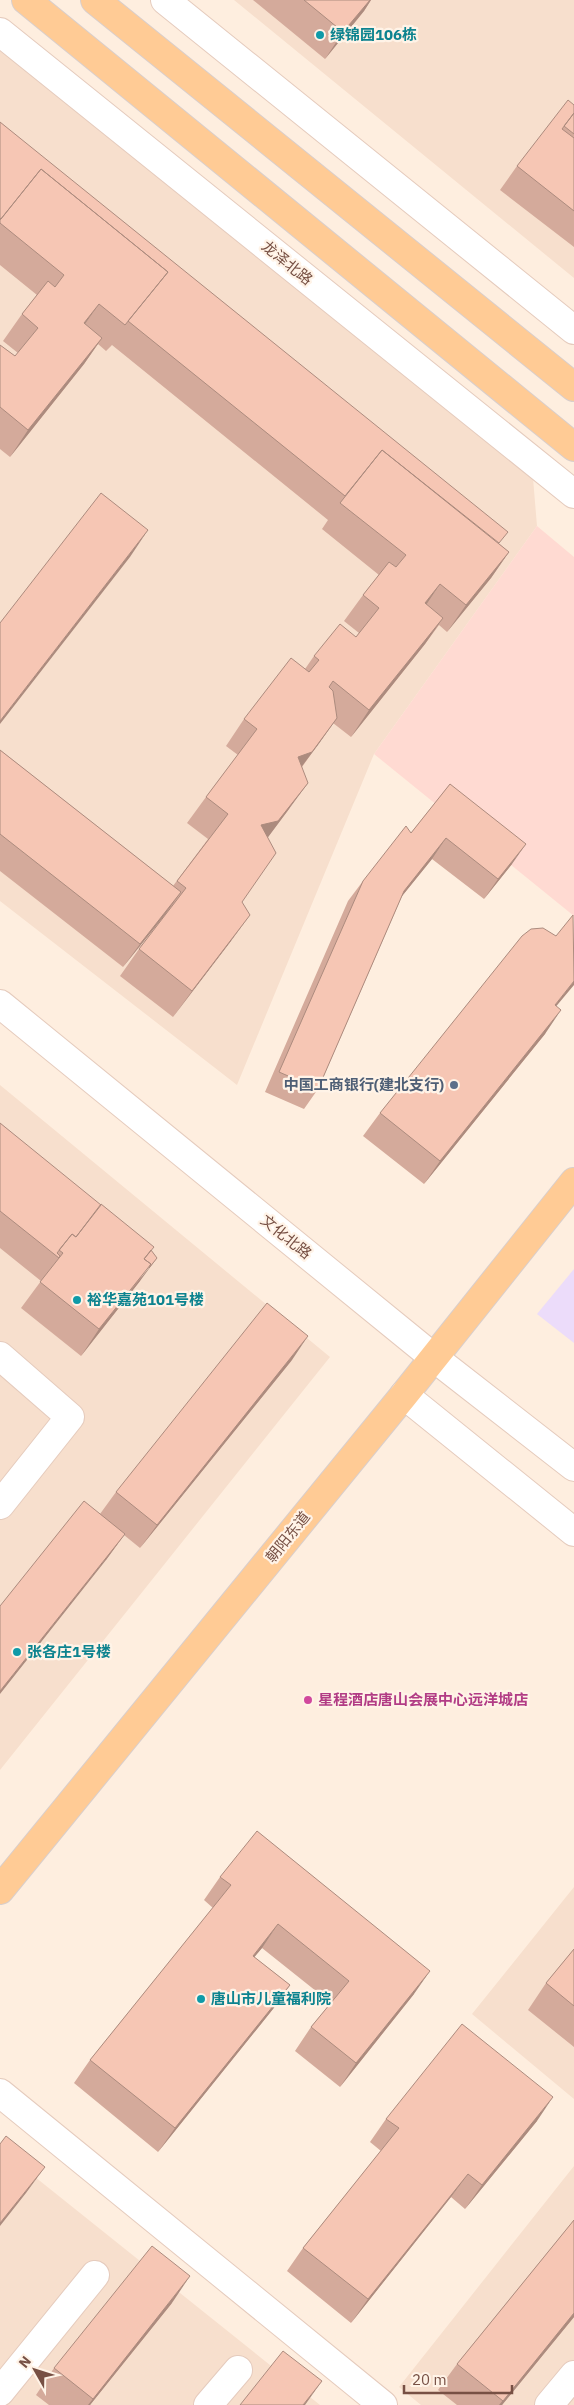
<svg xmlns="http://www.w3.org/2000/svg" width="574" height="2405" font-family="'IBM Plex Sans','Noto Sans SC',sans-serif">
<rect width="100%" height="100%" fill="#feeedf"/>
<path fill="#f7dfcd" d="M234,0H574V278Z
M0,30L532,466L537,526L374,754L237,1085L0,901Z
M0,1085L330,1357L0,1770Z
M574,1887V2099L472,2014Z
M0,2149L320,2405H0Z
M574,2166V2405H421L399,2387Z"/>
<path fill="#ffdad2" d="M537,526L574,557V916L374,754Z"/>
<path fill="#ecdcfa" d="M574,1269V1343L537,1314Z"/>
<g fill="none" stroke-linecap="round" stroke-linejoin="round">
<defs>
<path id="minor" d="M165,0L574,330
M0,32L574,494
M0,1004L433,1357L574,1467
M0,1356L70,1417L0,1505
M404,1395L574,1532
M0,2093L383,2405
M0,2392L95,2275
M208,2405L238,2370
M549,2405L574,2375"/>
<path id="major" d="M26,0L574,447
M95,0L574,387
M0,1890L404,1395L574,1182"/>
</defs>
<use href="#minor" stroke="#e5cbbd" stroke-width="30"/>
<use href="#major" stroke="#d9cecb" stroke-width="30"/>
<use href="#minor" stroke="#fff" stroke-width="28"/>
<use href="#major" stroke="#ffcb95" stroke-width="28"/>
</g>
<path fill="#d4aa9b" d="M253,0H371L364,11L325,59Z
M574,105V247L500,190L517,166Z
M0,122L509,552L491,578L447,632L439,625L425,644L351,737L333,723L302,767L289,809L267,838L242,902L231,941L173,1017L120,976L139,949L166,914L123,967L0,871V750L173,886L208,839L187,823L206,797L238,755L226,746L244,719L305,669L314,656L356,637L359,633L344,621L363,595L379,575L322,529L328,520L112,345L106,351L98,344L84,364L10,457L0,449V345L15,356L18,353L3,341L22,314L37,295L0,265Z
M450,784L512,864L484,899L432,859L402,896L318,1089L304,1109L265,1092L348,901L363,881L411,833Z
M556,936V1006L545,1034L424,1184L363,1136L380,1113Z
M0,1123L151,1250L140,1281L81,1356L21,1308L41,1281L0,1248Z
M292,1360L140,1548L124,1535L106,1560L100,1514L116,1492Z
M220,1877L414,1994L340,2087L295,2051L311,2027L331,2003L262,1948L254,1957L290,1985L273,2009L158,2152L74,2083L90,2060L213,1908L204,1900Z
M574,1949V2047L528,2010L546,1983Z
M386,2119L537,2121L465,2209L451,2197L351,2323L287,2271L303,2248L381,2151L370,2142Z
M574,2220V2317L502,2405H457L438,2390L457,2364Z
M172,2303L90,2405H49L36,2395L54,2368Z"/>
<path fill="#ac8b7e" d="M370,0H371L364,11L325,59L343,32Z
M99,304L80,331L84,323Z
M102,338L84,364L10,457L28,430Z
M148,530L130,557L0,724V721Z
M509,552L491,578L447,632L466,605Z
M440,584L422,611L425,603Z
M443,618L425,644L351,737L369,710Z
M337,718L318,745L293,778L298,757Z
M308,783L289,809L260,848L261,825Z
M446,838L432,859L390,911L404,891Z
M526,844L512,864L484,899L498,879Z
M181,892L164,916L123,967L140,944Z
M250,915L231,941L173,1017L192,991Z
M574,981V985L538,1028L555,1005Z
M561,1010L545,1034L424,1184L440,1161Z
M157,1258L140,1281L81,1356L99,1329Z
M308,1336L292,1360L140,1548L157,1525Z
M125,1534L106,1560L0,1694V1691Z
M278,1924L262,1948L236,1979L253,1956Z
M430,1971L414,1994L340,2087L356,2063Z
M290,1985L273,2009L158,2152L175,2128Z
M553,2097L537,2121L465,2209L482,2185Z
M45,2167L26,2193L0,2226V2223Z
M468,2174L451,2197L351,2323L368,2299Z
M190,2276L172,2303L90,2405H88Z
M574,2313V2317L502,2405H499Z
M322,2381L305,2405H303Z"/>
<path fill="#f6c6b4" stroke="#ac8b7e" d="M304,0H370L343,32Z
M568,100L574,105V113L562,129L574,138V211L517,166Z
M574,113V134L564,126Z
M0,122L508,532L499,543L382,450L345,496L128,321L168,272L41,169L1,219L0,218Z
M41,169L168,272L125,325L99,304L84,323L102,338L28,430L0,407V345L15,356L38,328L22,314L48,281L55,287L64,275L0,223V220Z
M382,450L509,552L466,605L440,584L425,603L443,618L369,710L333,681L329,687L333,691L337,718L312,752L298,757L308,783L278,821L261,825L276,853L242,902L250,915L192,991L139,949L186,888L177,881L228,814L206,797L257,729L244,719L291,658L309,672L319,660L314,656L340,624L356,637L379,608L363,595L389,562L396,567L406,555L340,503Z
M101,493L148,530L0,721V623Z
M0,750L181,892L140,944L0,834Z
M450,784L526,844L498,879L446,838L404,891L318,1089L279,1072L363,881L406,826L411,833Z
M573,915L574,981L555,1005L561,1010L440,1161L380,1113L522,936L531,929L543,928L556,936Z
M0,1123L101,1205L76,1237L72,1234L57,1253L60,1256L59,1258L0,1211Z
M101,1204L154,1247L144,1259L151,1264L99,1329L40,1282L63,1253L59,1250L72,1234L76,1237Z
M151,1250L157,1258L149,1268L151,1264L144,1259Z
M267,1303L308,1336L157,1525L116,1492Z
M84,1501L125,1534L0,1691V1606Z
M257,1831L430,1971L356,2063L311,2027L349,1981L278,1924L253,1956L290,1985L175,2128L90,2060L231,1885L220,1877Z
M574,1949V2006L546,1983Z
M462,2024L553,2097L482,2185L468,2174L368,2299L303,2248L399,2128L386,2119Z
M6,2136L45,2167L0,2223V2144Z
M574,2220V2313L503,2401L457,2364Z
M152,2246L190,2276L93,2399L54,2368Z
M283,2351L322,2381L303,2405H240Z"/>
<g fill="#0f9aa8" stroke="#fff3e7" stroke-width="2">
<circle cx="320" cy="35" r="5"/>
<circle cx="77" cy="1300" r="5"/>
<circle cx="17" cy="1652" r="5"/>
<circle cx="201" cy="1999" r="5"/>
</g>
<circle fill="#5c6f8a" stroke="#fff3e7" stroke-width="2" cx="454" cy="1085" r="5"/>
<circle fill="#d1479c" stroke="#fff3e7" stroke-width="2" cx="308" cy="1700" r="5"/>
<g text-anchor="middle" stroke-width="4.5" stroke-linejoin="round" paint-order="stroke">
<g font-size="15" font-weight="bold" fill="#0d838f" stroke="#fff3e7" text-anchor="start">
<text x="330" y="40">绿锦园106栋</text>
<text x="87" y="1305">裕华嘉苑101号楼</text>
<text x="27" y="1657">张各庄1号楼</text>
<text x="211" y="2004">唐山市儿童福利院</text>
</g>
<g font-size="15" fill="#775044" stroke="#fff3e7">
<text transform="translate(287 263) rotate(39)" y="5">龙泽北路</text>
<text transform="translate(286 1237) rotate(39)" y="5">文化北路</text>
<text transform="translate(288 1537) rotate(-51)" y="5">朝阳东道</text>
</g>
<g font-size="15" font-weight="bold" fill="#4e5e75" stroke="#fff3e7" text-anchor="end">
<text x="444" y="1090">中国工商银行(建北支行)</text>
</g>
<g font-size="15" font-weight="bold" fill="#b23c85" stroke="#fff3e7" text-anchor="start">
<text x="318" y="1705">星程酒店唐山会展中心远洋城店</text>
</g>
</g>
<g transform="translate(35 2370) rotate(309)" stroke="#fff3e7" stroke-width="4" paint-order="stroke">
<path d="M0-4L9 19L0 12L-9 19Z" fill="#775044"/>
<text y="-8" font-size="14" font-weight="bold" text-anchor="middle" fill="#775044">N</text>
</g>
<path d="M404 2385v8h108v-8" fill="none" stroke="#775044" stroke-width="2.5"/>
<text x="412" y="2385" font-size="15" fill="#775044" stroke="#fff3e7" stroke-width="4" paint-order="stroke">20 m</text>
</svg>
